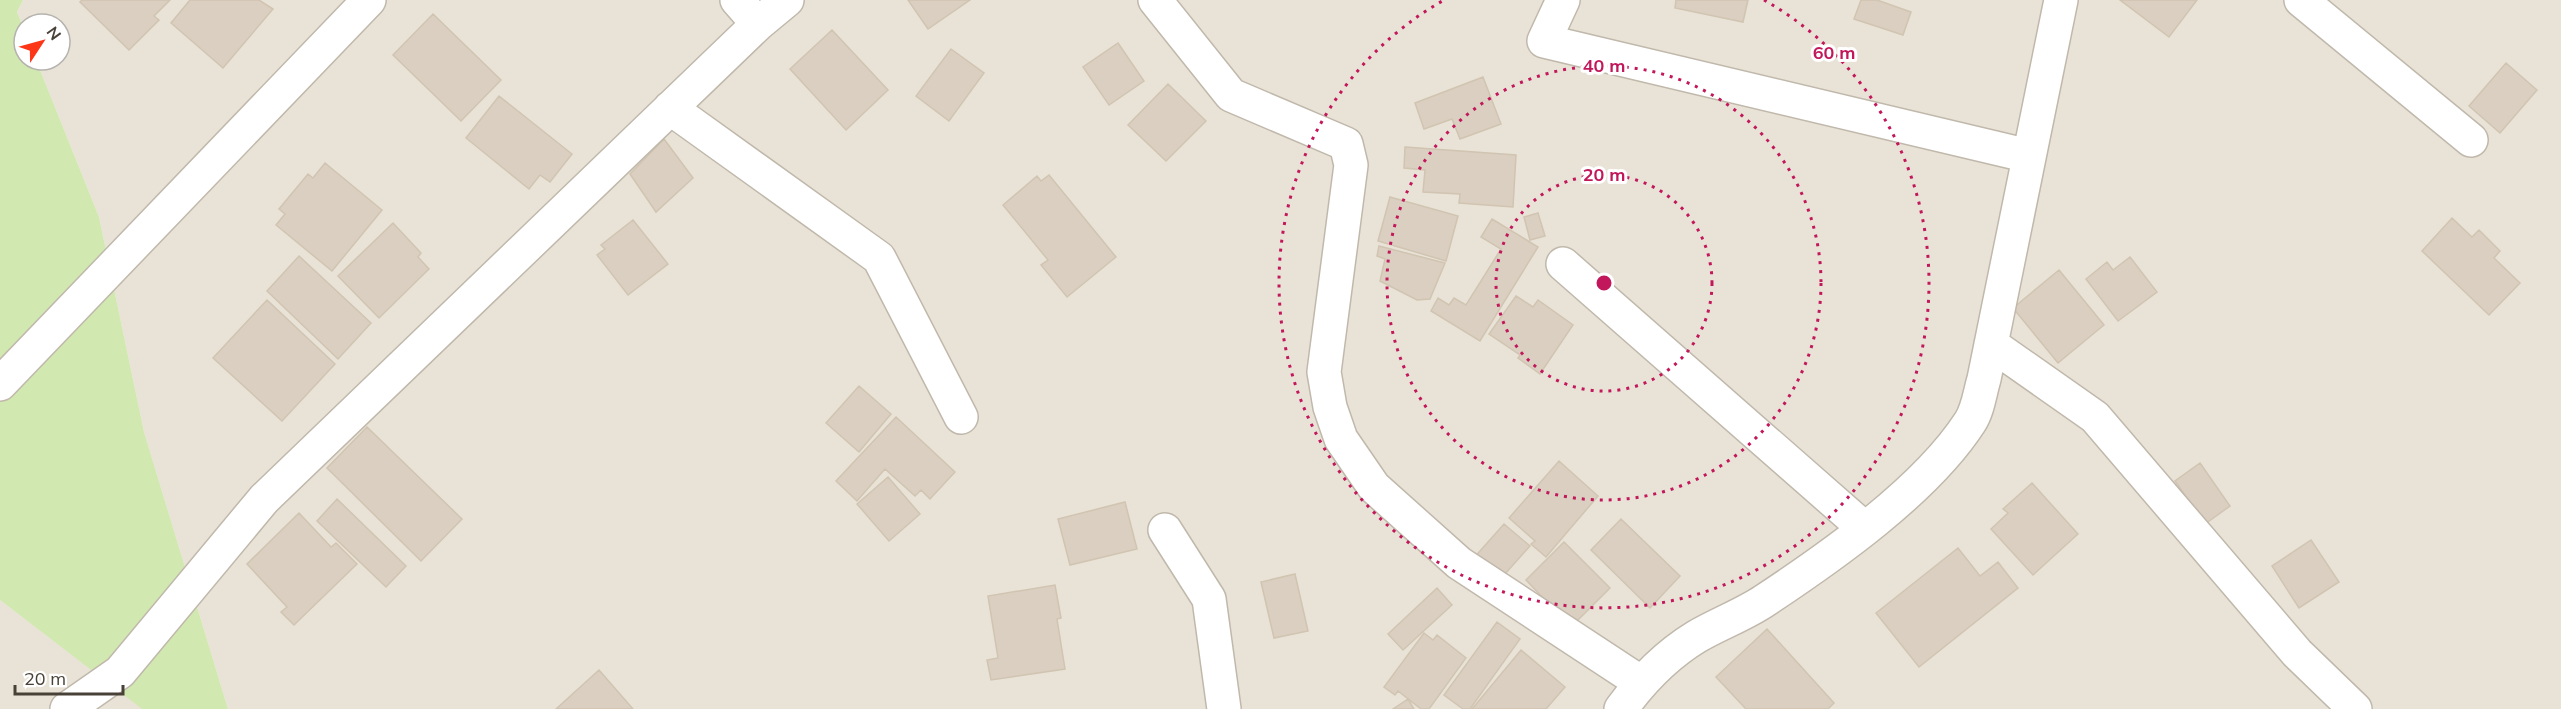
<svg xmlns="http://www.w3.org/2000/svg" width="2561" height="709" font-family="Mulish,sans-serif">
<rect width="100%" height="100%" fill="#f5f1e9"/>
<path fill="#e9e3d7" d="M23,0H2561V709H228L144,432L99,217L36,60H60V24H24V29L17,12Z
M0,600L143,709H0Z"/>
<path fill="#d1e9b1" d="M0,0H23L17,12L24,29V60H36L99,217L144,432L228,709H142L0,600Z"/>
<path fill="#dacfc1" stroke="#d1c4b1" stroke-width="1.5" d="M82,0H170L154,16L159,20L129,50L80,2Z
M190,0H259L273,9L223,68L171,23Z
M908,0H970L928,29Z
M1676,0H1748L1743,22L1675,8Z
M1861,0H1877L1911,12L1903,35L1854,19Z
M2120,0H2197L2169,37Z
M433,14L501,80L461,121L393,55Z
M832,30L888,90L846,130L790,69Z
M1118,43L1144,81L1109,105L1083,67Z
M951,49L984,73L949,121L916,96Z
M2506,63L2537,90L2500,133L2469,106Z
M1483,77L1501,124L1460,139L1452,119L1424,129L1415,103Z
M1168,84L1206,121L1166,161L1128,125Z
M499,96L572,154L550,182L540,175L529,189L466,138Z
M664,139L693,178L656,212L630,174Z
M1405,147L1516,155L1513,207L1459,203L1460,194L1423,192L1425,170L1404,168Z
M325,163L382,210L332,271L276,225L285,214L279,209L308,174L313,178Z
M1049,175L1116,257L1067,297L1041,265L1048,260L1003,205L1037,176L1041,181Z
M1390,197L1458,216L1446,261L1378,241Z
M1538,213L1545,236L1530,240L1524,217Z
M2452,218L2472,237L2479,230L2500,251L2494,258L2520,283L2489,315L2422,251Z
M1492,219L1538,247L1480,341L1431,311L1438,298L1449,305L1454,298L1466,305L1501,249L1481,237Z
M633,220L668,264L628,295L597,255L605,249L601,245Z
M393,223L421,253L418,257L429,269L379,318L338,276Z
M1379,246L1445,263L1430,299L1417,300L1380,281L1385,259L1377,256Z
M299,256L371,323L338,359L267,291Z
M2130,257L2157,292L2118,321L2086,279L2107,262L2113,270Z
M2059,270L2104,325L2058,363L2013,308Z
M1516,296L1533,307L1538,300L1573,325L1540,374L1518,358L1520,355L1489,334Z
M267,300L335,364L282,421L213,358Z
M859,386L891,414L859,452L826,423Z
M896,417L955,472L930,499L921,490L915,496L885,469L857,501L836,481Z
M367,427L462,519L421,561L327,468Z
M1559,461L1598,496L1546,557L1531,544L1535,541L1509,518Z
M2200,463L2230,506L2205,524L2175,481Z
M888,477L920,514L889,541L857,504Z
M2032,483L2078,534L2033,575L1991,529L2008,513L2003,509Z
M337,499L406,566L386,587L317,521Z
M1125,502L1137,549L1070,565L1058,519Z
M299,513L331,547L336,543L357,564L294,625L281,612L287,607L247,564Z
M1621,519L1680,576L1650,608L1591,550Z
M1504,524L1530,546L1497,583L1472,560Z
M2311,540L2339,582L2299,608L2272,566Z
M1564,542L1610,588L1571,627L1526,580Z
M1958,548L1980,576L1998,562L2018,588L1919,667L1876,613Z
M1295,574L1308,631L1274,638L1261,582Z
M1055,585L1061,618L1057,619L1065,669L991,680L987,660L998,658L988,596Z
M1437,588L1452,605L1403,650L1388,634Z
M1497,622L1520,639L1470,709H1463L1444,695Z
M1767,629L1834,703L1828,709H1746L1716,677Z
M1424,633L1433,640L1437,635L1466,658L1429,709H1421L1398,691L1395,695L1384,687Z
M1521,650L1565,687L1546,709H1472Z
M599,670L633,709H556Z
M1408,699L1414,709H1393Z"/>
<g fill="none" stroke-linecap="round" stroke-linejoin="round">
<defs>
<path id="minor" d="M737,0L758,24
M1155,0L1231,95L1346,144L1351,165L1324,372L1330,407L1341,439L1374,487L1459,563L1640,682
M1563,0L1544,41L2029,156
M2301,0L2471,140
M670,108L879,258L961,417
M1563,264L1864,528
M1991,344L2095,417L2297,653L2355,709
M0,384L369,0
M1165,530L1209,599L1224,709
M67,709L120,672L264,499L758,24L787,0
M1621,709C1642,680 1665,656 1696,637C1718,624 1743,615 1764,601C1832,556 1926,490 1970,422C1978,410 1980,392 1984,379L2061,0"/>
</defs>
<use href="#minor" stroke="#c0b8ab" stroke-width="36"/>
<use href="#minor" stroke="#fff" stroke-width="33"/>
</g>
<g fill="none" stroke="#c2185b" stroke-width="3" stroke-dasharray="3 6">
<circle cx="1604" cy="283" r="108"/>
<circle cx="1604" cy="283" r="217"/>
<path d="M1764 0A325 325 0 1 1 1444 0"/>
</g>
<circle cx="1604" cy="283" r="9" fill="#c2185b" stroke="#fff" stroke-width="3"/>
<g font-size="18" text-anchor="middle" font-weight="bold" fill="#c2185b" stroke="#fff" stroke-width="6" stroke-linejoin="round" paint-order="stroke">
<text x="1834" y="59">60 m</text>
<text x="1604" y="72">40 m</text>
<text x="1604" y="181">20 m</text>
</g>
<g transform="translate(42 42) rotate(54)"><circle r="28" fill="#ffffff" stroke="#b6b3af" stroke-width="1.5"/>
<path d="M0-4.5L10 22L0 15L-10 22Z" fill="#fd3617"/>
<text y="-9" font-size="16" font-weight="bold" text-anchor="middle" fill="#484137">N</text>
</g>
<path d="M15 685v9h108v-9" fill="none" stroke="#484137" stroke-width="3"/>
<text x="24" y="685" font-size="18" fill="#484137" stroke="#ffffff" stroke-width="4.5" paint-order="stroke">20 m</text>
</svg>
